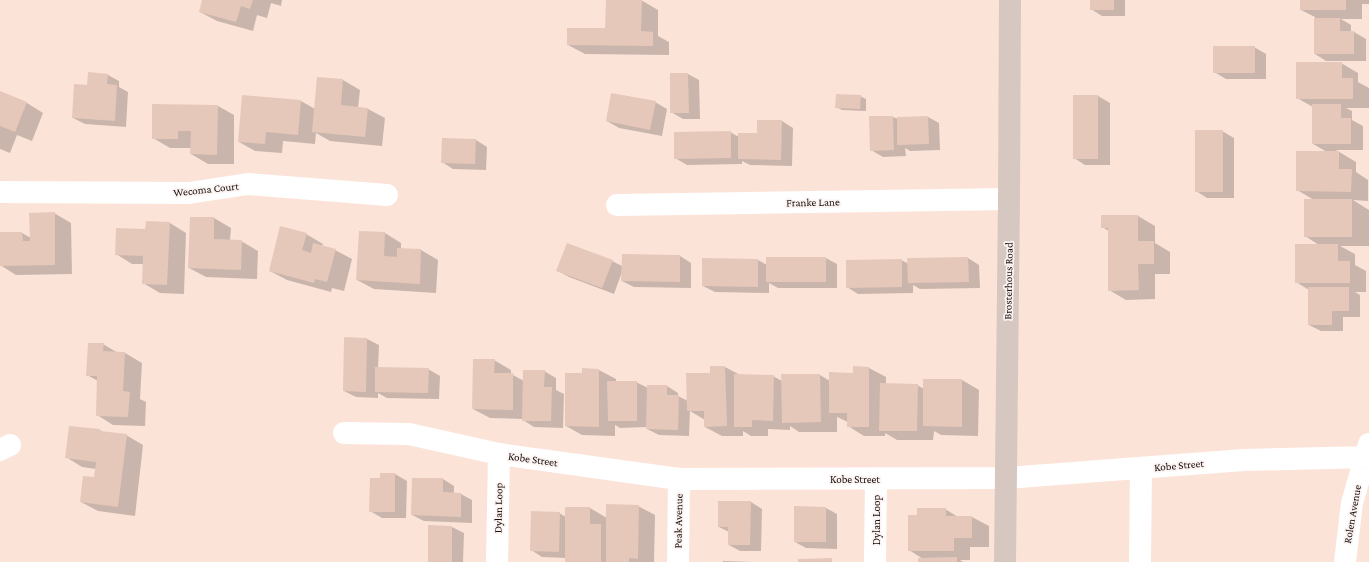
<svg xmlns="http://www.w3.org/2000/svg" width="1369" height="562" font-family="'Crimson Pro',serif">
<rect width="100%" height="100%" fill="#fce3d8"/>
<path fill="#0003" d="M203,0H282L281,6L271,3L267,18L257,15L253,31L217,21L200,12Z
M607,0H641L658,10V36L669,42V55L585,54L568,45L606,29Z
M1091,0H1125V16H1102L1091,9Z
M1301,0H1369V4H1362V19H1341L1351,25V32H1354L1366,39V61H1326L1315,54V17L1301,10Z
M1254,47L1266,54V79H1226L1214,72Z
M1341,63L1358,73V82L1369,88V108H1346L1352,111V120L1363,126V150H1336L1356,162V172L1368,180V201L1353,200L1369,210V246H1340L1355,254V265L1366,271V292H1355L1360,295V317H1343V331H1321L1309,325V290L1296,282L1319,245L1305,236L1314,200L1297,190L1327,152L1313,144V107L1297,98Z
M688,74L699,80L700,119H683L671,112Z
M108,75L119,81V87L128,92L126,127L85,124L73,118L88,86Z
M343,80L360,90L358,108L368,109L385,118L382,146L330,141L316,133L315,144L283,141L282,153L255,151L239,142L301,101L315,109Z
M0,92L27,103L43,113L32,141L17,135L10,153L0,149Z
M860,96L866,99V111L842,110L836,107Z
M1074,96H1098L1110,103V165H1085L1074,158Z
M655,102L667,109L662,136L619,128L607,121Z
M218,106L234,115V164H208L191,154V148H170L153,138Z
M870,117H893L898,119L928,117L939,123L940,150L910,151L905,148L906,156L883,157L871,150Z
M782,121L793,128L792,166L750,165L742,161V164L687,165L675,158L730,132L739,137L758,134Z
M1222,131L1234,138V198H1207L1196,191Z
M476,140L487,147L486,170L453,169L442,162Z
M54,213L71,223L72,274L16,275L0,265V233H22L31,238Z
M1138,216L1155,226V243L1170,252V274H1155V299L1126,300L1109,290V231L1102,227Z
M191,218H214L231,228L230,241H241L258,251L257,279L206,277L189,268Z
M170,223L186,233L184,294L160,293L143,283L144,264H132L116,254L146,230Z
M385,233L401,243V249L421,250L438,260L436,293L374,289L357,280Z
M306,234L323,244L322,246L335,250L352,259L344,291L332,288L331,292L287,280L270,271Z
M680,256L691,263V288L634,287L622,281V272L614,294L569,277L558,271L612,261L622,266Z
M826,258L837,264V288H778L769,283V293L715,292L703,286V259L758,260L767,265Z
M968,258L979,265L980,288L920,289L913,285V293L858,294L847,287L901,260L909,264Z
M345,338L367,339L379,345L378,368L428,369L440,376L439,399L387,398L378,393V398L356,397L344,391Z
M103,344L118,353H125L142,363L140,399L146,402L145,426L113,425L97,415L98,381L87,375Z
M494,360L511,370V374L524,381L544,371L556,378V390L564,394L563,428L534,427L523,420V419L490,418L473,409Z
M711,367H725L740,375L773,376L782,381L820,375L830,381L854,374L869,368L886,377V384L917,385L924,389L962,380L979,390L978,436L941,435L934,431L933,440H897L885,433V436H864L848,426V422L837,417V432H799L790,426V430L768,429V436H751L743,431V436H722L705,427V420L690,411L689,436L659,435L647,429V427L620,428L615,425V436L582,435L566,426L582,374L583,369L599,370L616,379V382H636L648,388L667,386L678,393V396L688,401L711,374Z
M100,430L104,433L126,435L143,445L135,516L98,511L81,502L95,478L96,469L82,467L66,457Z
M381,474H395L407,481L406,518H382L370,511Z
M443,479L454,486V494H461L472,500V523L424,521L412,515Z
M751,502L762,509L761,551H740L729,545V532L719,527Z
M638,506L655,515L654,562H566V558L542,557L531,550L559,513L566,517L590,508L607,518Z
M826,508L837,514V549L806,548L795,542Z
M945,509L958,517H972L989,526V547H970V560H960L963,562H919L923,559L909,550L918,516Z
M429,526L452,527L464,533L463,562H429Z
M723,561L753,562H723Z"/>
<path fill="#e5c8ba" d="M202,0H253L250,9L241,6L236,22L199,12Z
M606,0H642L641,31L653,32V46L567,45V28H605Z
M1090,0H1114V10H1090Z
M1300,0H1346V10H1300Z
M1314,18H1340V31H1354V54H1314Z
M1213,46H1255V73H1213Z
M1296,62H1342V78H1353V99H1296Z
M88,72L108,74L107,84L117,85L115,121L72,118L74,84L87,85Z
M670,73H688L689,113H670Z
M317,77L343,79L341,105L368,108L365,137L312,132Z
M0,91L27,102L15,132L0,126Z
M611,93L656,101L650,130L606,121Z
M836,94L861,95L860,109L835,108Z
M242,95L301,100L298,135L266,132L265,144L238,142Z
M1073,95H1098V159H1073Z
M152,104L218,105L217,155L190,154L191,131H178V139H152Z
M1312,104H1341V118H1351V144H1312Z
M869,116H893L894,150L870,151Z
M928,116L929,144L897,145V117Z
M757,120H782L781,160L738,159V133H757Z
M1195,130H1223V192H1195Z
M731,131V158L674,159V132Z
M442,138L476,139L475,164L441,163Z
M1296,151H1339V169H1352L1351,192L1296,191Z
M1304,199H1352V237H1304Z
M55,212V265L0,266V232H22L23,241H30L29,213Z
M1101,215H1138V241H1154V264H1138L1139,290L1108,291V228H1101Z
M190,217H214V239L242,240L241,270L188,268Z
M146,221L170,222L167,285L142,284L143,256L115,255L116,228L145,229Z
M280,226L307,233L302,250L311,253L313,243L336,249L327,282L315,279L314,283L269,271Z
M359,231L385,232L384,256L397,257V248L421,249L420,284L356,280Z
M567,243L613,260L602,288L556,271Z
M1295,244H1338V261H1350V283H1295Z
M622,254L680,255V282L621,281Z
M766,257H826V282H766Z
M968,257L969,282L908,283L907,258Z
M702,258L758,259V287L702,286Z
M902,259V287L846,288V260Z
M1308,287H1349V311H1332V325H1308Z
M344,337L367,338L366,392L343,391Z
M88,343H104L103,351L125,352L123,391L130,392L128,417L96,416L97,376H86Z
M473,359H495L494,373H513V410L472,409Z
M710,366H725L727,426L704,427V411H687L686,373H710Z
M853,366L869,367V427H847V413H829V372L853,373Z
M375,367L429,368L428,393L375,392Z
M582,368L599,369V427L565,426V373H582Z
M523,370H545L544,387H552L551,421H522Z
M734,374L774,375L773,421L752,420V427H734Z
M781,374H820L821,422L782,423Z
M923,379H962V427L923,426Z
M607,381H637V421H608Z
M880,383L918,384L917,431H879Z
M647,385H667V395H679L678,430L646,429Z
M69,426L100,429V431L127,434L118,507L80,502L83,476L94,477L96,462L65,458Z
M380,473H395V512H369L370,478H380Z
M412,478H443V492L461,493V517L411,515Z
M718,501H751L750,545H728V527H718Z
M606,504L639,505L638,559L629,558V562H606Z
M794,506L826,507V542H794Z
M565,507H590V524H601V562H565Z
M917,508H946V516H972V538H954V551H908V515H917Z
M531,511L560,512L559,552L530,551Z
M428,525L452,526V562H428Z
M957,557V562H918V558Z
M832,558V562H798V559Z"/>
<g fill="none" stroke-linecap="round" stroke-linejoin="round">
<path stroke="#fff" stroke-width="22" d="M0,192L189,193L248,184L387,195
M617,205L1009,199
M344,433L409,434L499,454L679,479L1006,478L1244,460L1369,457
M0,450L10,445
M497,562L499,454
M678,562L679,479
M875,562L876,479
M1140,562L1141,468
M1345,562L1352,503L1369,444"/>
<path stroke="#d6c8c1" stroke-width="22" d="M1005,562L1009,199L1010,0"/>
</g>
<g text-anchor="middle" stroke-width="3.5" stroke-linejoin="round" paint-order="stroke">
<g font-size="11" fill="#1a100b" stroke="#fbf4f2">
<text transform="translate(206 189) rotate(-6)" y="4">Wecoma Court</text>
<text transform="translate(813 202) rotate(-1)" y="4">Franke Lane</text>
<text transform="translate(1008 281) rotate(-89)" y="4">Brosterhous Road</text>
<text transform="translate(533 459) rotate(8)" y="4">Kobe Street</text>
<text transform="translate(1179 465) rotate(-5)" y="4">Kobe Street</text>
<text x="855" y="483">Kobe Street</text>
<text transform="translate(498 508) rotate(-89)" y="4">Dylan Loop</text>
<text transform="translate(1352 514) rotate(-80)" y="4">Rolen Avenue</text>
<text transform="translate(876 520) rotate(-90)" y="4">Dylan Loop</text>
<text transform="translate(678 521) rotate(-89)" y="4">Peak Avenue</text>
</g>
</g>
</svg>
